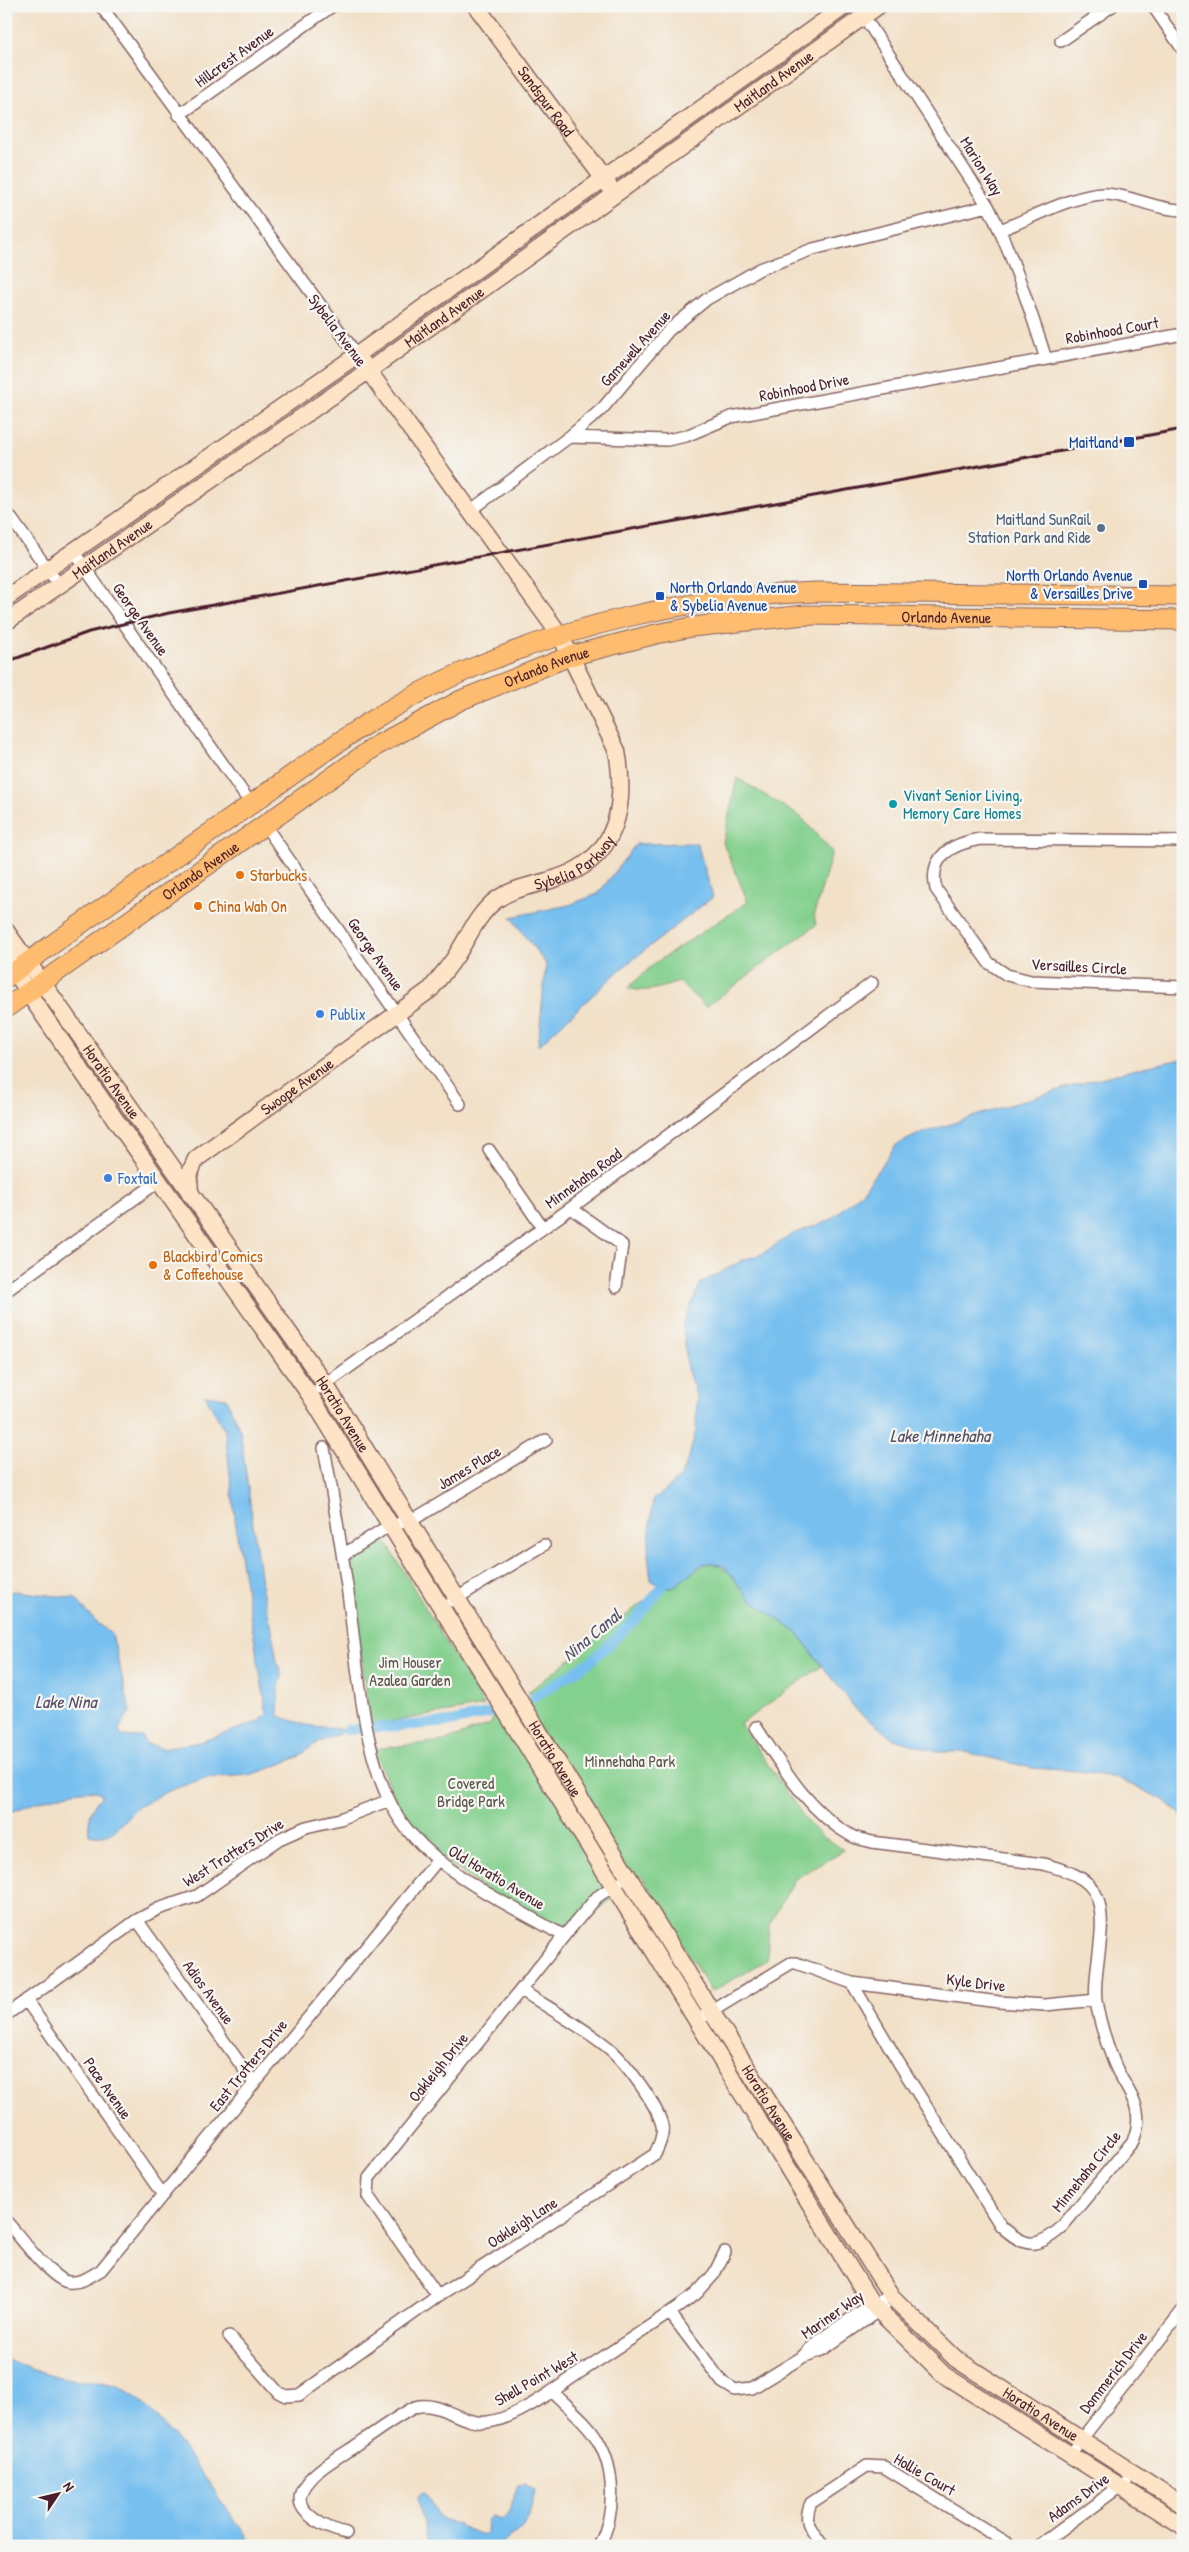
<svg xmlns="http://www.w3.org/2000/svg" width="1189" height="2552" font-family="'Patrick Hand',sans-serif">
<rect width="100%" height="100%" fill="#f6f6f2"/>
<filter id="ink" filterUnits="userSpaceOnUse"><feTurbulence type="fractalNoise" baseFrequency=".02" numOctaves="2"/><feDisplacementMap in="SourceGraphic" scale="10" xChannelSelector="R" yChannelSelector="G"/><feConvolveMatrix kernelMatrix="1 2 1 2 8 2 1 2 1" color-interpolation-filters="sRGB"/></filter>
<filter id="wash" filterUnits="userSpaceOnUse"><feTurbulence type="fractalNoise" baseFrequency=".0096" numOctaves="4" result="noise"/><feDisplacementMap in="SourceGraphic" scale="20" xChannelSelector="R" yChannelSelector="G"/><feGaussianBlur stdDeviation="1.12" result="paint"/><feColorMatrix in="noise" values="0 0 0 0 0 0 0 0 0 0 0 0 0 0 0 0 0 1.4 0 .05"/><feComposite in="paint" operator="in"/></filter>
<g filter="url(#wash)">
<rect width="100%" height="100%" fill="#f2e0c7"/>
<path fill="#84d08e" stroke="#67785c" d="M737,778L801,817L832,852L814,915L816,925L706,1007L679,982C662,987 646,994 628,988L655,963L748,902L723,843Z
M382,1535L484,1706L371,1725L347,1558Z
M713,1563L730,1572L749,1598L797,1633L822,1666L740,1724L808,1823L823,1837L844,1850L795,1879L769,1925L767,1960L711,1992L642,1876L564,1936L492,1895L410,1833L373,1749L445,1741L491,1724L493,1717L534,1697L528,1692L662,1587L672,1588L703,1564Z"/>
<path fill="#76bfef" stroke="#606f8d" d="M697,843L713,897L622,968L538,1046L546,964L511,917L569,905L598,894L636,844Z
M1183,1059V1816L1162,1799L1116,1778L1079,1771L1032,1768L966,1752H937L894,1739L858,1712L797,1633L749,1598L725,1567L713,1563L703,1564L672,1588L662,1587L651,1580L648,1554L653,1498L660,1495L680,1477L689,1457L696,1431L697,1398L687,1368L683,1324L701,1283L743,1260L760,1255L793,1234L830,1220L862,1192L896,1145L917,1135C1005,1107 1092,1076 1183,1059Z
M205,1395L226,1398L240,1430L262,1590L271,1624L277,1662L282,1676L278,1692L279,1716L305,1725L347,1730L315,1744L298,1757L268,1769L250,1775L205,1778L166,1792L136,1808L113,1832L103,1835H89C88,1820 90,1807 101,1797V1793C83,1783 26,1806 6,1814V1594L14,1591L75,1598L95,1621L112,1634L130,1711L119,1729L121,1736L143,1737L145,1743L162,1748L200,1742L260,1721L267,1714L238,1543L225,1431Z
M6,2359C25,2366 45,2374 65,2378C82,2381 101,2381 118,2386C155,2400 228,2510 253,2546H6Z
M525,2484L535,2490L530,2511L523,2526L518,2533L497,2546H427L418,2497L423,2491L427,2494L440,2518L482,2535L486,2532L487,2521L492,2517L502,2520L508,2514L519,2486Z"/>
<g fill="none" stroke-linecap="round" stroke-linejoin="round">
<path stroke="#76bfef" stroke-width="10" d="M534,1697L590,1662L636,1619L662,1587
M347,1730L451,1722L490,1713"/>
</g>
</g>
<g filter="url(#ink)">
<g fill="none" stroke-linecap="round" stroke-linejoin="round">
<defs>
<path id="street" d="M101,6L357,355
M857,6L988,206C1013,255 1029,307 1046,359
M1153,6L1183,50
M1061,41L1112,6
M179,115L332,6
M1000,230C1028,220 1078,192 1107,194C1133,196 1157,210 1183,210
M569,437L667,440L686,436L731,417L1183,334
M6,511L59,585
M470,511L569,437L602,409L669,330L707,299L760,269L813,249L988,206
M73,551L251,804
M264,824L460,1104
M1183,841L980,839C952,844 928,856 936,889L989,963L1007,975L1031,981L1183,987
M489,1150L542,1227
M571,1208L622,1245L616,1287
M6,1291L159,1181
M320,1388L571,1208L872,983
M324,1448C333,1496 341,1544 348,1593C358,1664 362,1780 411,1834C452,1880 512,1906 564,1936
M343,1555L382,1530L419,1516L546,1440
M452,1601L544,1545
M756,1727C782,1766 808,1811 850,1835C856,1839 865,1840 872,1842L1043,1864C1062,1869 1089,1876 1097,1897C1109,1930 1092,1968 1096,2001C1099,2019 1106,2042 1113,2060C1124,2091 1148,2105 1133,2141L1061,2228C1036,2250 1024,2247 1001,2226L899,2063L852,1983
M137,1920L254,2083
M26,2000L163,2195
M6,2015L137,1920L158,1909L197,1896L279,1839L306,1827L340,1819L387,1801
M696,2021L791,1963H796L852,1983L999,2002L1045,2005L1096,2000
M6,2221C19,2235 50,2279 68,2282C80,2284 91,2276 101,2270L437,1861
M438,2296L368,2196L369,2178L564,1936L597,1897L618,1883
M670,2313L722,2382L735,2390L752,2388L801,2358L818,2341L872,2304L892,2297
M229,2336L278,2392L286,2396L299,2395L438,2296L655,2154C659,2145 664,2135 662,2125C656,2103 627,2064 610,2049C583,2027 550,2009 521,1990
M805,2356L822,2350L884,2307
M552,2391C566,2406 587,2421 597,2439C616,2470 616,2514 599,2546
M1071,2456L1080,2441L1183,2310
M346,2533C330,2529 318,2524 306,2512C282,2487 337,2458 354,2447C374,2433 394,2418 415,2407C441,2400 462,2426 488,2422C518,2418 556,2388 582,2371C620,2346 659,2321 696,2294L714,2274L725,2252
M823,2546C812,2530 802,2523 811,2503L867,2466L884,2467L1012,2546
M1039,2546L1126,2482"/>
<g id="secondary">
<path id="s1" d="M476,6L609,186"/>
<path d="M6,598L357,355L845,6"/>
<path id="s2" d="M6,622L368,371L878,6"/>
<path id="s3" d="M6,931L325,1384L711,2011L892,2297L956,2359L1183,2505"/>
<path d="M6,956L35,1003L115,1119L310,1395L872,2304L944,2375L1183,2526"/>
<path id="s4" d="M190,1194L189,1175L196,1159L431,989C439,978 449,967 456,956C469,936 477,915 496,900C514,887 537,885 557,878C617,859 627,807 617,751L560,635L357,355"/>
</g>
<g id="primary">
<path d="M6,978C86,919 168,862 250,805C316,758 381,708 456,675C573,623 688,597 816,592L1183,596"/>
<path id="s5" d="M6,1008L376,746L461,700L570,656L656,634L692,627L805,615L1183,620"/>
</g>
</defs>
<use href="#street" stroke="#856362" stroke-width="14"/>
<use href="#secondary" stroke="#856362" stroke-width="19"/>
<use href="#primary" stroke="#856362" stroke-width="21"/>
<use href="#street" stroke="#fff" stroke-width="11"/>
<use href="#secondary" stroke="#fee4c6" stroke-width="16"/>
<use href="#primary" stroke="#fdbc70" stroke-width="19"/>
<path stroke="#4a1f2b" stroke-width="3" d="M6,662L89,632L169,613L1183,429"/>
</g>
</g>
<g fill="#1a4fb4" stroke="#f6f6f2" stroke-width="2">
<rect x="1123" y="436" width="12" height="12" rx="2.5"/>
<rect x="1138" y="579" width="10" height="10" rx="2.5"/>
<rect x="655" y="591" width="10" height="10" rx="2.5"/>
</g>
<circle fill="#5c6f8a" stroke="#f6f6f2" stroke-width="2" cx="1101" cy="528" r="5"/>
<circle fill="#0f9aa8" stroke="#f6f6f2" stroke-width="2" cx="893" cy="804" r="5"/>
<g fill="#e8710a" stroke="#f6f6f2" stroke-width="2">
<circle cx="240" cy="875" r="5"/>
<circle cx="198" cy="906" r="5"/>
<circle cx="153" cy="1265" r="5"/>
</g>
<g fill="#3f7fe0" stroke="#f6f6f2" stroke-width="2">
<circle cx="320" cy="1014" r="5"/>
<circle cx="108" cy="1178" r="5"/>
</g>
<g text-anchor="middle" stroke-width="4.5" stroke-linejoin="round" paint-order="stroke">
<g font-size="16" fill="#4a1f2b" stroke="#f6f6f2">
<text transform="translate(234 56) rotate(-36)" y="6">Hillcrest Avenue</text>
<text dy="6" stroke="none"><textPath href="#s2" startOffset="939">Maitland Avenue</textPath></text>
<text dy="6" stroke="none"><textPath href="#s1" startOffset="118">Sandspur Road</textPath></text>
<text transform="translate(982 166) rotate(58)" y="6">Marion Way</text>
<text dy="6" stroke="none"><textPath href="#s2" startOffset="534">Maitland Avenue</textPath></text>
<text transform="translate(338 330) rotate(53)" y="6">Sybelia Avenue</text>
<text transform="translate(1112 330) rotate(-10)" y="6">Robinhood Court</text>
<text transform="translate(635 348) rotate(-48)" y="6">Gamewell Avenue</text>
<text transform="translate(804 387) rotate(-11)" y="6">Robinhood Drive</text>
<text dy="6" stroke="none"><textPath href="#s2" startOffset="129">Maitland Avenue</textPath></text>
<text dy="6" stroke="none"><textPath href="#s5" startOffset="1048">Orlando Avenue</textPath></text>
<text transform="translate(141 619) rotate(55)" y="6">George Avenue</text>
<text dy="6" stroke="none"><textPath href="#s5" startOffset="642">Orlando Avenue</textPath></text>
<text dy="6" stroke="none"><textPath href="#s4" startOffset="525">Sybelia Parkway</textPath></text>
<text dy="6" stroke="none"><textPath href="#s5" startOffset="238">Orlando Avenue</textPath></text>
<text transform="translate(376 954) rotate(55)" y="6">George Avenue</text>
<text transform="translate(1079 966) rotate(3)" y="6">Versailles Circle</text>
<text dy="6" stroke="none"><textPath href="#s3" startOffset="184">Horatio Avenue</textPath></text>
<text dy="6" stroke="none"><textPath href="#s4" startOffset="161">Swoope Avenue</textPath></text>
<text transform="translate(583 1178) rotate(-36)" y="6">Minnehaha Road</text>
<text dy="6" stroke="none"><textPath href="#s3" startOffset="589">Horatio Avenue</textPath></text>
<text transform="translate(469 1467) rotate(-31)" y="6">James Place</text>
<text dy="6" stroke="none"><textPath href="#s3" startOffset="994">Horatio Avenue</textPath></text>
<text transform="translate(233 1852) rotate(-32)" y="6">West Trotters Drive</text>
<text transform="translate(497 1877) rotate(31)" y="6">Old Horatio Avenue</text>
<text transform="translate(976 1982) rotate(7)" y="6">Kyle Drive</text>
<text transform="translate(209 1992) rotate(54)" y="6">Adios Avenue</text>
<text transform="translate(248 2065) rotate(-51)" y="6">East Trotters Drive</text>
<text transform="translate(438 2067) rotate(-51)" y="6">Oakleigh Drive</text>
<text transform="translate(108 2088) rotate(55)" y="6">Pace Avenue</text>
<text dy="6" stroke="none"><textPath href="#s3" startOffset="1399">Horatio Avenue</textPath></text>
<text transform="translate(1086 2171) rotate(-51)" y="6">Minnehaha Circle</text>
<text transform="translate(522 2222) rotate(-33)" y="6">Oakleigh Lane</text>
<text transform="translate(832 2314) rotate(-35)" y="6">Mariner Way</text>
<text transform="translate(1113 2372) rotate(-52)" y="6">Dommerich Drive</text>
<text transform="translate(536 2378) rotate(-30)" y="6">Shell Point West</text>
<text dy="6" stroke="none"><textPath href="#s3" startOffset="1819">Horatio Avenue</textPath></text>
<text transform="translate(925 2474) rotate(30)" y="6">Hollie Court</text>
<text transform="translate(1078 2497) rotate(-36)" y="6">Adams Drive</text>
</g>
<g font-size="16" fill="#164399" stroke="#f6f6f2" text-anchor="end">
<text x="1118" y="448">Maitland</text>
<text x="1133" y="581">North Orlando Avenue<tspan x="1133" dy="18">&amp; Versailles Drive</tspan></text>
<text x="670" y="593" text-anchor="start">North Orlando Avenue<tspan x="670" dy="18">&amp; Sybelia Avenue</tspan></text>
</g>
<g font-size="16" fill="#4e5e75" stroke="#f6f6f2" text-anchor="end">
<text x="1091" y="525">Maitland SunRail<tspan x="1091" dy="18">Station Park and Ride</tspan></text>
</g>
<g font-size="16" fill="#0d838f" stroke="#f6f6f2" text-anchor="start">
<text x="903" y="801">Vivant Senior Living,<tspan x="903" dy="18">Memory Care Homes</tspan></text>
</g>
<g font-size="16" fill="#c56008" stroke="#f6f6f2" text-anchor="start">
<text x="250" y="881">Starbucks</text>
<text x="208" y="912">China Wah On</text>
<text x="163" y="1262">Blackbird Comics<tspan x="163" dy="18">&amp; Coffeehouse</tspan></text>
</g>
<g font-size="16" fill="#366cbe" stroke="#f6f6f2" text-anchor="start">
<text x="330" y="1020">Publix</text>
<text x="118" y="1184">Foxtail</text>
</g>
<g font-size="16" fill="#5b5449" stroke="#f6f6f2">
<text x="410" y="1668">Jim Houser<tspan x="410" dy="18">Azalea Garden</tspan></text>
<text x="630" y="1767">Minnehaha Park</text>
<text x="471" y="1789">Covered<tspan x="471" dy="18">Bridge Park</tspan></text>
</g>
<g font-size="18" font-style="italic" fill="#574f66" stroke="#f6f6f2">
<text x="940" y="1442">Lake Minnehaha</text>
<text transform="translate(592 1635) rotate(-40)" y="6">Nina Canal</text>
<text x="66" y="1708">Lake Nina</text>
</g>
</g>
<rect width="1189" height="2552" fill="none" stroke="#f6f6f2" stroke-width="25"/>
<g transform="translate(58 2494) rotate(55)" stroke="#f6f6f2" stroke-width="4" paint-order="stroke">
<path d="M0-4L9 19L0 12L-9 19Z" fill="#4a1f2b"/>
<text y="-8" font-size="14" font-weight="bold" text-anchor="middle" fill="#4a1f2b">N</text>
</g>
</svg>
